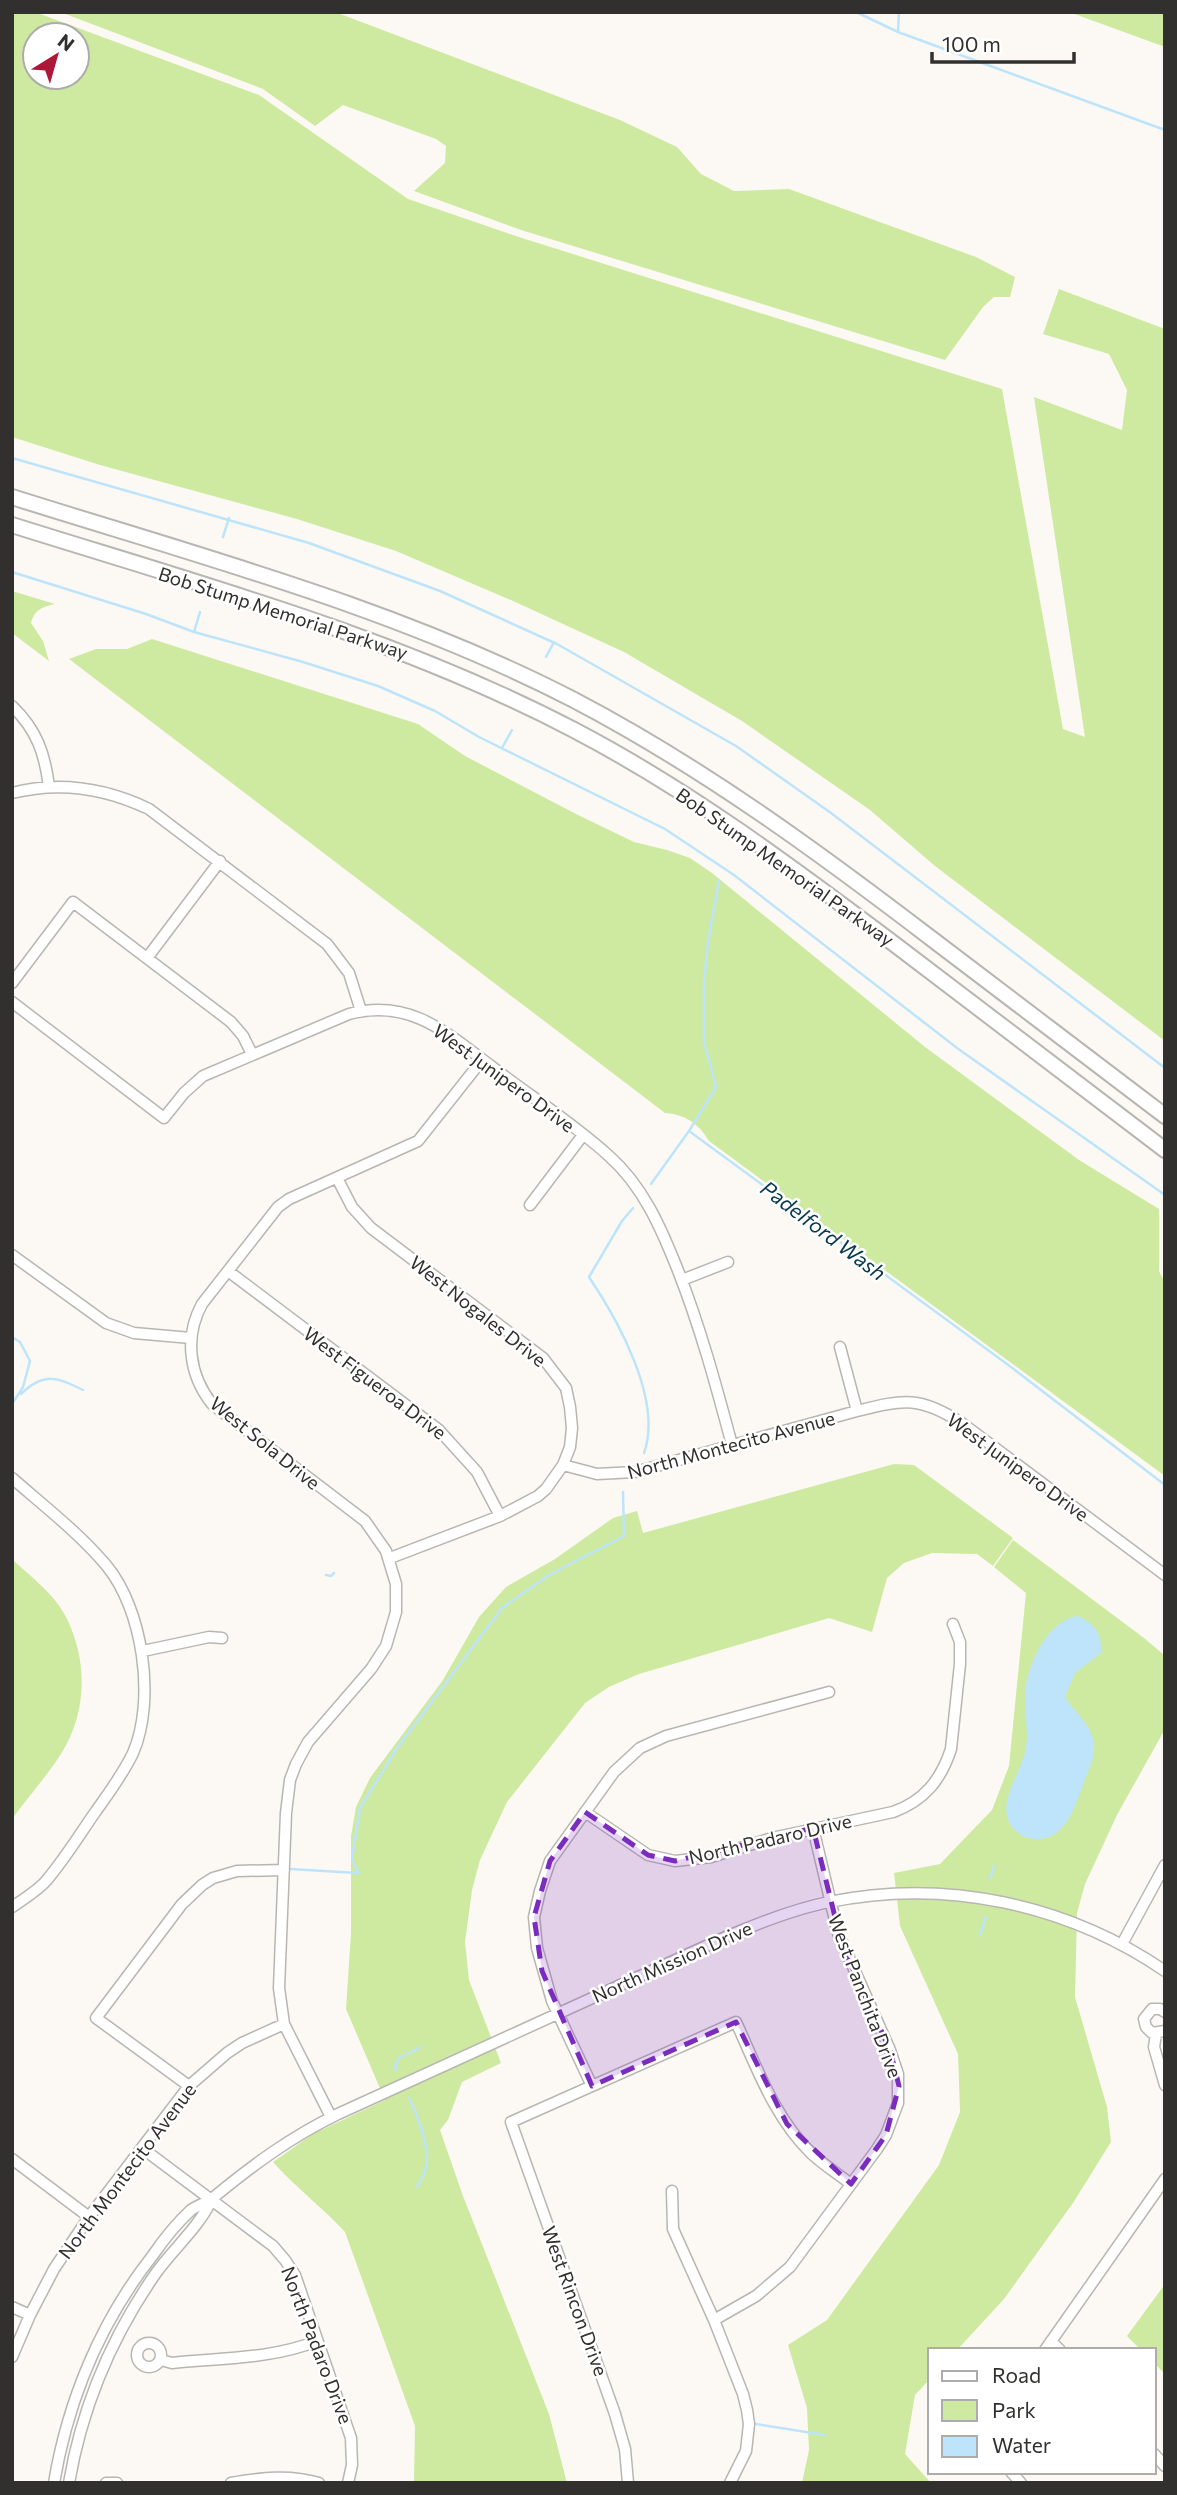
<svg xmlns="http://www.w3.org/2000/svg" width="1177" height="2495" font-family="Commissioner,sans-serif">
<rect width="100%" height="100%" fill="#fcf9f4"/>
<path fill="#cdeaa0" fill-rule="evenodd" d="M12,12H35L259,95L408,199L522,238L1002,389L1063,729L1085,737L1034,397L1122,430L1127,390L1109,354L1043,334L1059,289L1165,329V1041L935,866L870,810L742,721L624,652L513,601L396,551L297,519L100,465L12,437ZM35,35H77V77H35Z
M60,12H335L620,120L677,147L701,174L734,191L789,189L976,257L1015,277L1010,297H994L983,307L945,360L521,230L414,191L445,163L446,146L436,139L343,105L315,126L263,89Z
M1069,12H1165V47Z
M12,591L55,604C42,607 35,609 31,623L43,641L49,661L12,633Z
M152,639L418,724L465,756L578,815L634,842L667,850L690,858L712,873L925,1047L1079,1160L1159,1209V1271L1165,1283V1476L709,1141C699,1124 685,1114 665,1113L69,659L96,649H127Z
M894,1464L914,1465L1013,1538L993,1566L977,1554L932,1553L904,1563L887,1578L872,1632L829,1618L639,1674L609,1687L585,1703L507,1802L480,1860L472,1890L465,1942L469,1980L501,2063L462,2082L448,2120L440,2130L463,2196L549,2414L567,2483H414L415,2426L345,2232C322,2207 295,2187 273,2162L313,2134L385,2100L346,2009L351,1933V1836L356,1807L370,1778L443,1680L479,1617L506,1587L555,1559L613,1518L637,1511L643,1533Z
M1013,1540L1144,1638L1163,1654L1165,1662V1729L1117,1815L1085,1884L1077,1913L1075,1997L1107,2107L1111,2142L1073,2203L1004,2299L957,2350H930V2379L915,2395L905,2454L931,2483H802L809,2450L807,2408L788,2345L827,2320L939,2165L960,2112L958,2054L900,1926L894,1873L940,1864L992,1810L1009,1766L1026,1593L994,1567Z
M12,1559C31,1577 56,1595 67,1619C88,1662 87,1713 61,1754C47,1776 28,1797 12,1819Z
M1165,2284V2374L1154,2363V2350H1141L1127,2336Z"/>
<path fill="#bde4fb" d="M1078,1616C1095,1624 1102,1633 1101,1653L1075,1673L1065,1697C1075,1713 1093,1725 1094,1746C1095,1759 1088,1770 1084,1782C1076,1804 1066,1840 1037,1839C1030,1839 1023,1837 1017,1832C990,1808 1022,1775 1026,1748C1029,1730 1024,1713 1025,1695C1026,1667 1047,1620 1078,1616Z"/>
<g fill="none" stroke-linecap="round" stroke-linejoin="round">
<path stroke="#bde4fb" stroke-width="2.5" d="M856,12L898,32L1165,130
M898,32L899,12
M12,458L309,543L440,591L557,644L736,746L831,813L1165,1068
M223,537L229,518
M12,572L146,614L194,632L303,662L378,686L435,711L479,737L665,829L734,875L957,1048L1165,1195
M194,632L200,612
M546,657L554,642
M502,748L512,730
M689,1131L1011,1367L1165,1485
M651,1184L689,1131L716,1087L704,1042V984L708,941L719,881
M633,1208L622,1221L589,1277C618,1320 663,1401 644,1453
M12,1337L20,1342L30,1361L23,1387L12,1404
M21,1394C44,1372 57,1377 83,1390
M326,1575L331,1576L334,1573
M291,1869L357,1873
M359,1874L352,1859L360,1808L397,1748L502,1608L549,1575L624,1536L623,1492
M990,1879L994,1866
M980,1935L986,1917
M396,2070L395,2066L399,2058L421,2047
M409,2098C418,2116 432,2152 425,2171C423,2177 420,2182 417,2187
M756,2424L825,2435"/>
<defs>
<path id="minor" d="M12,706C37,730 45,754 49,787
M12,793C59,781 105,788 149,809L327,944L349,973L361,1011
M147,958L220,861
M12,983L73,902L231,1022L243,1036L252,1054
M12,1002L164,1118L184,1093L203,1076L349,1014C409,998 446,1032 491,1066C530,1096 573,1123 609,1156C643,1186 661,1228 677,1268C700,1326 716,1385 732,1445
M337,1178L352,1207L371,1228L543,1358L566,1388L570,1407L572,1428L570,1447L563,1465L546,1489L538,1496L500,1516L390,1558
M530,1205L583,1135
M12,1255L106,1323L134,1333L191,1338
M228,1271L439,1430L477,1472L500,1516
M682,1280L728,1262
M840,1347L857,1411
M563,1465L597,1474L635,1472L857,1411C904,1399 921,1396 963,1424L1165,1575
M12,1478C44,1506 79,1533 106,1565C143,1609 156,1700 133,1753C123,1774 109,1793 96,1811C80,1834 64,1860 46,1881C37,1891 24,1899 12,1907
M143,1651L209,1637L222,1638
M585,1812L648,1855L675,1861L711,1857L772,1838L893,1812C924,1801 941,1780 951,1749L960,1664V1642L953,1624
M1122,1944L1165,1865
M1165,2012L1160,2009H1152L1144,2019L1146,2027L1152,2033L1165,2031
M1156,2034L1154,2047L1165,2085
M189,2086L96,2018L182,1904L202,1885L213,1878L237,1871L284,1870
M592,2086L552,2001L537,1948L534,1917L540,1891L550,1861L614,1772L640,1748L666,1736L829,1692
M331,2117L284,2024L279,1988L286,1813L290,1780L296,1764L308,1742L371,1669L386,1646L396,1612V1584L386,1551L365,1521L212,1404C189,1375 184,1337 202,1304L278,1207L289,1199L418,1141L482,1060
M142,2148L273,2246L285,2260L295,2275L351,2438L352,2465L348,2483
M12,2159L89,2217
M672,2191L673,2229L714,2320L743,2394L747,2410L749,2424L746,2451L730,2483
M12,2307L30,2315
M714,2320L756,2296L790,2267L877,2149L886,2135L898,2103V2074L890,2050L838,1933L813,1828
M1051,2341L1060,2350
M137 2355a12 12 0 1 1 24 0a12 12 0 1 1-24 0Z
M1045,2350L1165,2179
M12,2357L30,2315L54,2269L89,2217L189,2086L227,2053L242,2043L284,2024
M161,2360L172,2363C220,2358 272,2359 317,2341
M1154,2454L1165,2466
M1011,2472L1021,2483
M54,2483C68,2400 101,2321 153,2255C164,2239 177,2223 191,2210C198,2205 207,2203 214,2197C254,2164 291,2137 338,2114L728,1936C761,1922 794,1909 829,1902C945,1878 1067,1904 1165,1971
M69,2483C82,2407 112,2336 156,2273C174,2248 198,2228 211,2201
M106,2483H117
M231,2483C261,2478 289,2474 319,2483
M628,2483L625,2449L615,2414L511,2122L736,2022C757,2068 775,2119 812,2154C824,2165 838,2174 851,2184"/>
<path id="highway" d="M12,497C202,557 396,608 574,700C702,767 817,851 932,939C1010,998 1087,1057 1165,1116
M12,525C203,585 396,637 574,730C687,789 788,864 889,940C981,1010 1073,1080 1165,1150"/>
</defs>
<use href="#minor" stroke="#b8b6b1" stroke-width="13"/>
<use href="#highway" stroke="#b8b6b1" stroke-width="18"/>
<use href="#minor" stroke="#fff" stroke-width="10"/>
<use href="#highway" stroke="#fff" stroke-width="14"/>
</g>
<path fill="#7b2cbf" fill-opacity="0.2" stroke="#7b2cbf" stroke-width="5" stroke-dasharray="14 9" stroke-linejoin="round" d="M585,1812L648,1855L675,1861L813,1828L842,1945L890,2050L899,2086L886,2135L851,2184L787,2124L736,2022L592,2086L542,1971L534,1917L550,1861Z"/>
<g text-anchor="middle" stroke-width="5" stroke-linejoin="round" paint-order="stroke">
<g font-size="19" fill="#31302e" stroke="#fff">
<text transform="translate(283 613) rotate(18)" y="7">Bob Stump Memorial Parkway</text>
<text transform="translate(785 867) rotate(35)" y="7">Bob Stump Memorial Parkway</text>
<text transform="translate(504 1078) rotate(36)" y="7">West Junipero Drive</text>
<text transform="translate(478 1311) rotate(38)" y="7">West Nogales Drive</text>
<text transform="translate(375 1383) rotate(37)" y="7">West Figueroa Drive</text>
<text transform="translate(265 1443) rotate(39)" y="7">West Sola Drive</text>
<text transform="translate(731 1445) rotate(-15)" y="7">North Montecito Avenue</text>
<text transform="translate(1018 1467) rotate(36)" y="7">West Junipero Drive</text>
<text transform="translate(770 1839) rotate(-13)" y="7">North Padaro Drive</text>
<text transform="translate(672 1962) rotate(-24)" y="7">North Mission Drive</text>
<text transform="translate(865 1996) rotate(69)" y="7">West Panchita Drive</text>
<text transform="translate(127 2171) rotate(-53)" y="7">North Montecito Avenue</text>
<text transform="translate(575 2301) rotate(70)" y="7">West Rincon Drive</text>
<text transform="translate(317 2345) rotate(69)" y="7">North Padaro Drive</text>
</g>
<g font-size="21" font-style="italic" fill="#07394f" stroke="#fff">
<text transform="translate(823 1231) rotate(37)" y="7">Padelford Wash</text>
</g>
</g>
<rect width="1177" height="2495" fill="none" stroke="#31302e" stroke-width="28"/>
<rect x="928" y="2348" width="228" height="126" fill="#ffffff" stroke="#adacab" stroke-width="2"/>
<rect x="942" y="2371" width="35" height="10" fill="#ffffff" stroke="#adacab" stroke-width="2"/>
<text x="992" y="2383" font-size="21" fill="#31302e">Road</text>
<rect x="942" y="2400" width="35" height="21" fill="#cdeaa0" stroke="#adacab" stroke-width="2"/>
<text x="992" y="2418" font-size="21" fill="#31302e">Park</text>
<rect x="942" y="2436" width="35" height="21" fill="#bde4fb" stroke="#adacab" stroke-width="2"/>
<text x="992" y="2453" font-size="21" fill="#31302e">Water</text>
<g transform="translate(56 56) rotate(37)"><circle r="33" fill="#ffffff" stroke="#adacab" stroke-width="2"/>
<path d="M0-5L12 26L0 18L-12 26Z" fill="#ad1838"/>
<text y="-10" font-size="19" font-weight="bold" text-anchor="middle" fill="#31302e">N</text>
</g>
<path d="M932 52v10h142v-10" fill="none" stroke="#31302e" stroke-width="3.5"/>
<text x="942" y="52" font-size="21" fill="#31302e" stroke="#ffffff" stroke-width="5" paint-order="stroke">100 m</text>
</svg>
